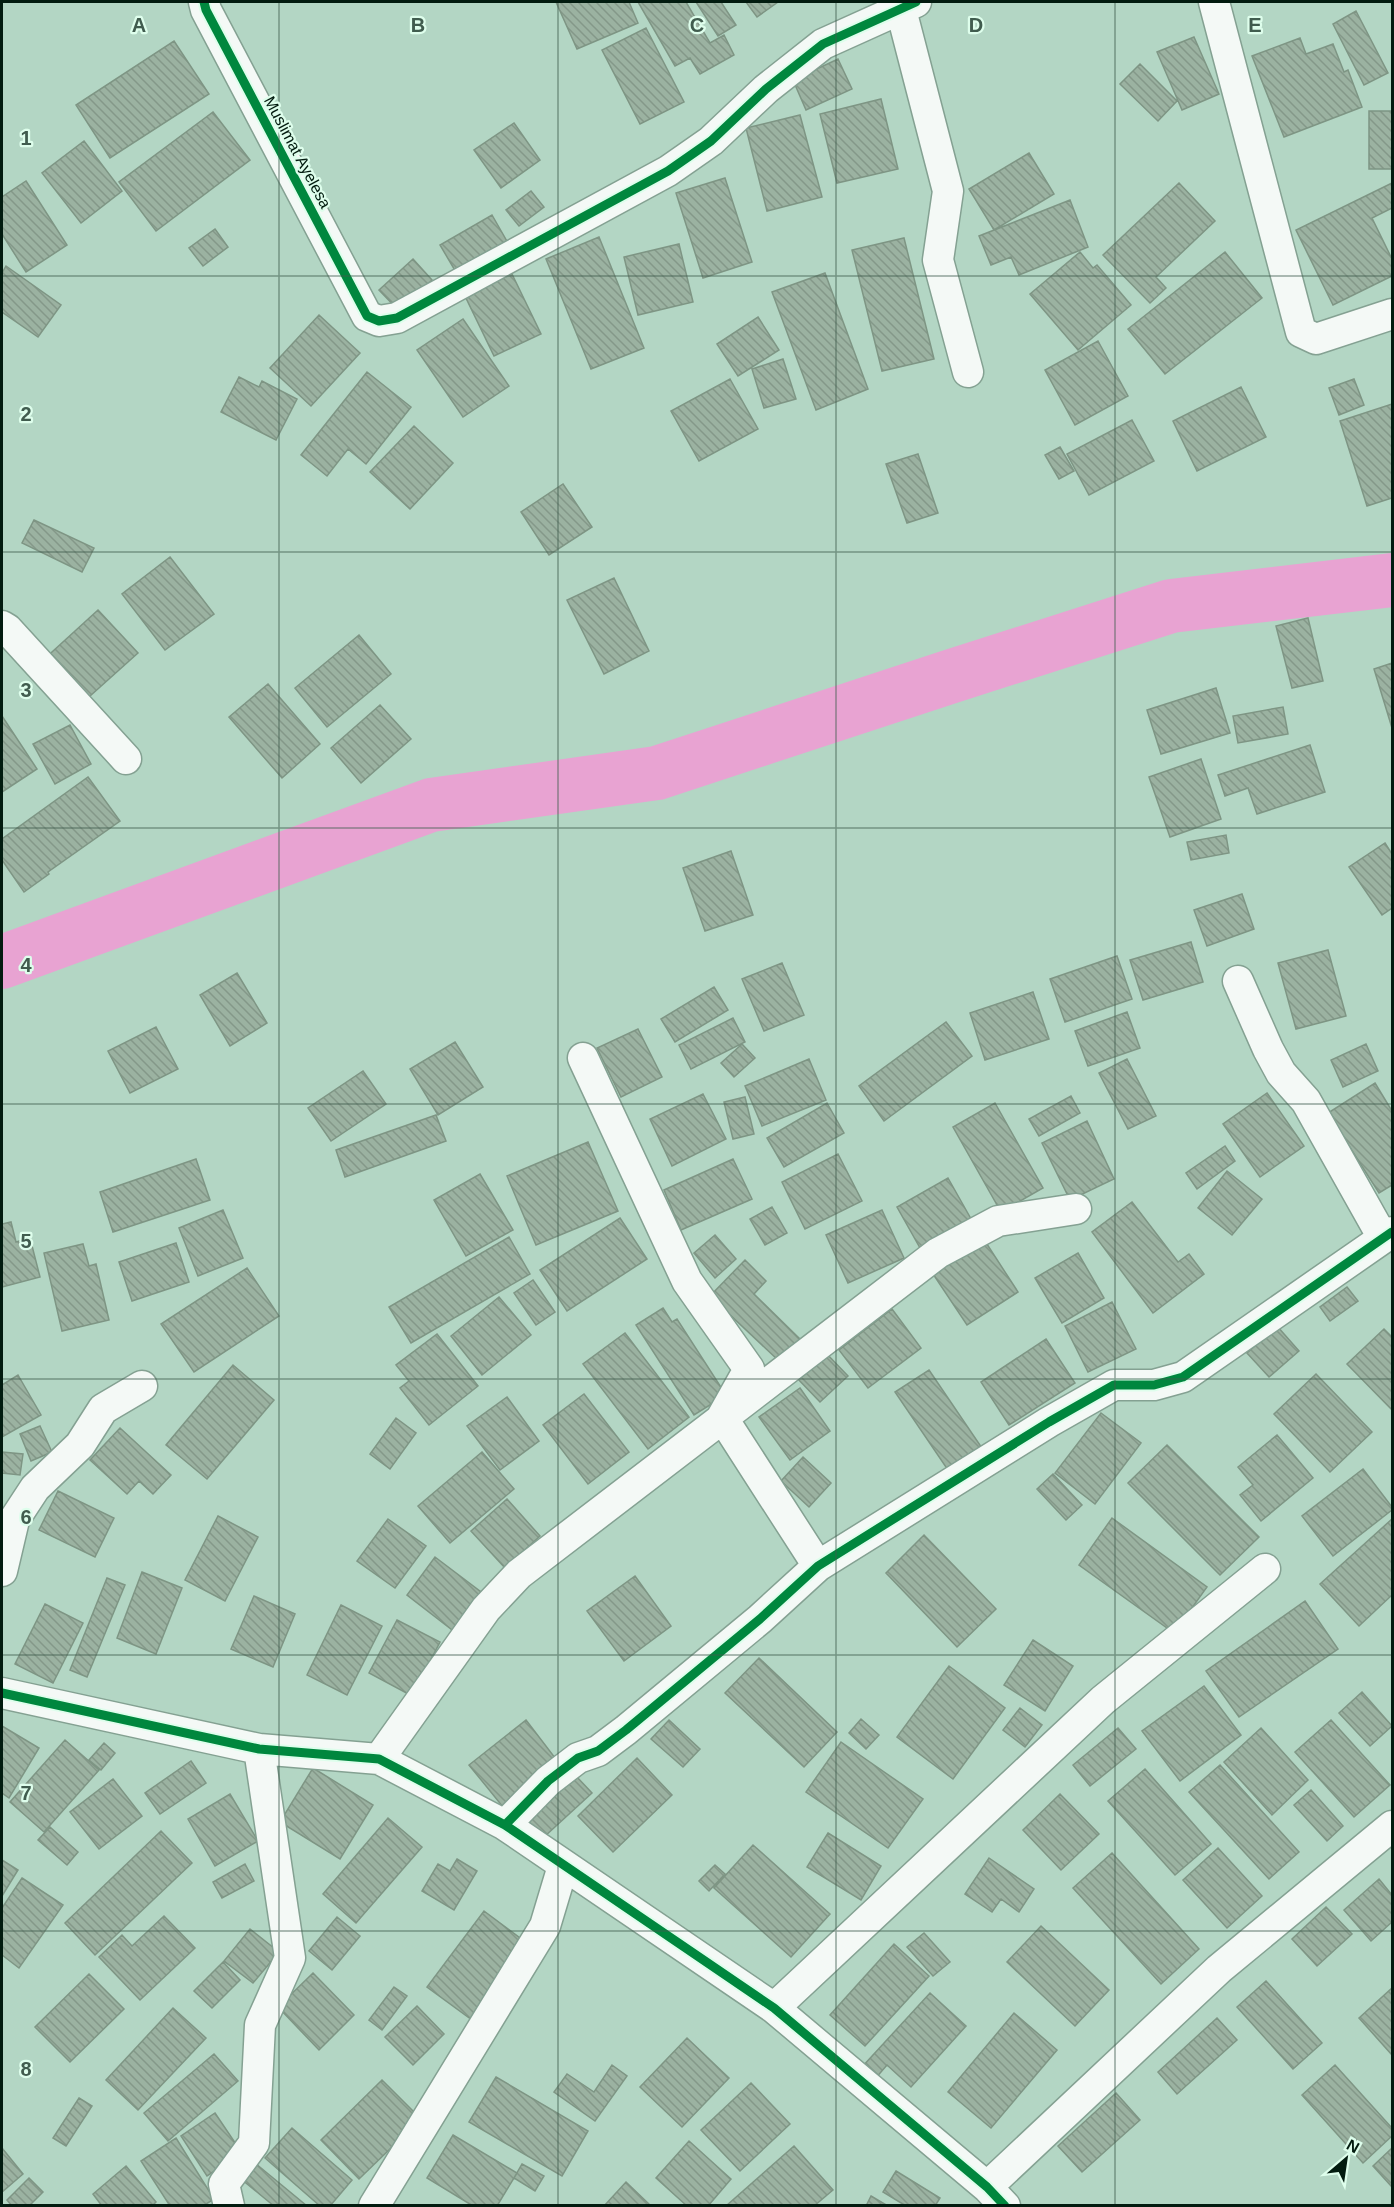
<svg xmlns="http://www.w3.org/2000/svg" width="1394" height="2207" font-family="Arial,sans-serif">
<defs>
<pattern id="building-back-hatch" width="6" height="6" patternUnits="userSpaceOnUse" patternTransform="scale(1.5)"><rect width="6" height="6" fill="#9bb2a1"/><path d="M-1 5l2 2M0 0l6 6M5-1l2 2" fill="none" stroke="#849889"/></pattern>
</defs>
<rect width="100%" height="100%" fill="#b3d6c4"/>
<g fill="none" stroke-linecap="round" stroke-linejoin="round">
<path stroke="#e8a3d2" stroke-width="54" d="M2,962L431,805L657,773L949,677L1171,606L1392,580"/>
</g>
<path fill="url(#building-back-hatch)" stroke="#7e9584" stroke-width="1.5" d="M556,2H629L638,23L577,49Z
M638,2H686L710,43L724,35L734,55L700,74L690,58L675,66Z
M696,2H721L736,25L718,36Z
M746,2H778L757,17Z
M1356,11L1388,73L1364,85L1333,24Z
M646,28L684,102L640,124L602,50Z
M1194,37L1219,94L1182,110L1157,52Z
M1300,38L1306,54L1333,44L1344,72L1348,70L1362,107L1284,137L1252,56Z
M174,41L209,94L110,158L76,105Z
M838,59L852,89L806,110L793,80Z
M1140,64L1177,101L1158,121L1120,84Z
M881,99L898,169L837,183L820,114Z
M1369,111H1392V169H1369Z
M213,112L250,160L156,231L119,182Z
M800,115L822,197L767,211L746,128Z
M514,123L540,160L501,188L474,150Z
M84,141L122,191L81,223L42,173Z
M1029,153L1054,194L994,230L969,189Z
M725,178L752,262L703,278L676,193Z
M26,181L67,245L26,272L2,234V197Z
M1179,183L1215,221L1156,277L1166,288L1150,303L1103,255Z
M1392,183V208L1372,218L1392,259V276L1333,305L1296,230Z
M531,191L544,207L519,226L506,210Z
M1070,200L1088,247L1019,275L1011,257L991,265L979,236Z
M492,215L512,250L460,279L440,245Z
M215,229L228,247L203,266L189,248Z
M599,237L644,348L591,369L546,259Z
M904,238L934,359L882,371L852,250Z
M679,244L693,302L638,315L624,257Z
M1080,252L1093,268L1097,265L1131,305L1078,350L1030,294Z
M1225,252L1262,298L1165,374L1128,329Z
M413,259L432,280L399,311L379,290Z
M6,266L61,305L38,337L2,312V273Z
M825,273L868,389L816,410L772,292Z
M512,274L541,334L494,356L465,296Z
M319,315L360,353L311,406L270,368Z
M758,317L779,350L738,376L717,344Z
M463,319L509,386L463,417L417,350Z
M1098,341L1128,396L1075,425L1045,370Z
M783,359L796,399L764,408L752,369Z
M367,372L411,407L366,464L348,449L327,476L301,455Z
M239,377L259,387L262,381L297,399L276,440L221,412Z
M730,379L758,429L699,461L671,411Z
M1354,379L1364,405L1339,415L1329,388Z
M1241,387L1266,437L1197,471L1173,421Z
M1392,404V498L1367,506L1340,421Z
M1132,420L1154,461L1089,495L1067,454Z
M414,426L453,463L410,509L370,472Z
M1060,447L1074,471L1059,479L1045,455Z
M918,454L938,513L907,523L886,464Z
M563,484L592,527L549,555L521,512Z
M34,520L94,548L82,572L22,543Z
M170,557L214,614L165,650L122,594Z
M614,578L649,651L604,674L567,600Z
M98,610L138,653L80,705L41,662Z
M1308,618L1323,681L1292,688L1276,626Z
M359,635L391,674L327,727L295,688Z
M1392,663V728L1374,669Z
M268,684L320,744L282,778L229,717Z
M1216,688L1230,733L1161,754L1147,710Z
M380,705L411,739L361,783L331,748Z
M1283,707L1288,734L1238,743L1233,716Z
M2,716L37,769L2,792Z
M70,725L91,764L55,784L33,744Z
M1310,745L1325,792L1257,814L1248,788L1225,796L1218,775Z
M1201,759L1221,819L1170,837L1149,777Z
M88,777L120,821L48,872L49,874L24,892L2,860V839Z
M1226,835L1229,853L1191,860L1187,842Z
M1385,843L1392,854V908L1382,915L1349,867Z
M731,851L753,915L705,931L683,868Z
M1242,894L1254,929L1207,946L1194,910Z
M1191,942L1203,982L1143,1000L1130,960Z
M1328,950L1346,1016L1296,1029L1278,963Z
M1117,956L1132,999L1065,1022L1050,979Z
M782,963L804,1015L764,1031L742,979Z
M237,973L267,1023L230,1046L200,995Z
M714,987L728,1010L675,1042L661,1019Z
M1033,992L1049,1039L985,1060L970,1013Z
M1127,1012L1140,1048L1088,1066L1075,1031Z
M733,1018L745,1042L691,1069L679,1045Z
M946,1022L972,1056L884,1121L859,1086Z
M156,1027L178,1069L130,1093L108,1051Z
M638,1029L662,1077L621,1097L597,1048Z
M455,1042L483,1087L438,1115L410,1069Z
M742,1044L755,1058L734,1077L721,1063Z
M1366,1044L1378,1071L1343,1087L1331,1060Z
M809,1059L826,1100L762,1126L745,1086Z
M1127,1059L1156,1116L1128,1129L1099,1073Z
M363,1071L386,1104L331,1141L308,1108Z
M1375,1083L1392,1111V1185L1379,1193L1328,1113Z
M1267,1093L1304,1146L1260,1177L1223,1124Z
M703,1094L726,1139L672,1166L650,1119Z
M1071,1096L1080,1113L1039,1136L1029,1119Z
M745,1097L754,1134L733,1139L724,1102Z
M827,1103L844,1133L784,1167L767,1138Z
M995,1103L1043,1188L1001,1212L953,1127Z
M436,1115L446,1141L345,1177L336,1150Z
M1087,1121L1114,1179L1070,1200L1042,1143Z
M588,1142L618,1211L536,1245L507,1176Z
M1225,1146L1235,1161L1197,1189L1186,1173Z
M838,1154L862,1201L805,1229L782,1182Z
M196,1159L210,1200L113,1232L100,1192Z
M733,1159L752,1199L681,1230L664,1190Z
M1227,1171L1262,1199L1232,1235L1198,1208Z
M480,1174L513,1230L466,1256L434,1200Z
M948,1178L975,1226L924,1255L897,1207Z
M1132,1202L1178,1262L1189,1254L1204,1274L1153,1313L1092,1232Z
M772,1207L787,1233L765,1245L750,1219Z
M223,1210L243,1258L198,1276L179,1228Z
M882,1210L904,1258L848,1283L826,1235Z
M620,1218L647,1259L567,1311L540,1270Z
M11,1222L16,1242L30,1238L40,1277L2,1287V1224Z
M715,1235L736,1259L715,1278L694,1253Z
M509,1237L530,1274L411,1343L389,1307Z
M983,1238L1018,1292L967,1325L931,1271Z
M176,1243L189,1282L132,1301L119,1262Z
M83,1244L89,1266L96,1264L109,1320L62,1331L44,1253Z
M1078,1253L1104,1298L1062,1323L1035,1278Z
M745,1260L766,1281L754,1294L800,1339L779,1361L710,1296Z
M247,1268L279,1316L194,1372L161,1324Z
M533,1280L555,1312L536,1325L514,1293Z
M1347,1287L1358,1301L1330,1321L1320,1307Z
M499,1297L531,1335L482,1375L451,1336Z
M1112,1302L1136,1349L1088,1372L1065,1326Z
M663,1308L672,1322L677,1319L726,1395L694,1415L636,1325Z
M892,1309L921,1348L868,1388L839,1350Z
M1277,1326L1299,1351L1269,1377L1247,1353Z
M1384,1329L1392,1337V1410L1347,1364Z
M625,1333L689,1417L648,1449L583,1364Z
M437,1334L478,1386L429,1425L400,1388L409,1381L396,1365Z
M1046,1339L1075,1383L1009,1425L981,1382Z
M824,1351L848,1376L820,1402L796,1377Z
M233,1365L274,1400L207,1479L166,1445Z
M929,1370L984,1451L950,1473L895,1392Z
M1316,1374L1372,1432L1330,1472L1274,1414Z
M18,1375L41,1415L2,1437V1385Z
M800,1388L830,1431L790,1460L759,1417Z
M584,1394L629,1452L588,1484L543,1425Z
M507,1397L539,1441L500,1470L467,1426Z
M1101,1413L1141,1443L1095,1504L1055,1473Z
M396,1418L416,1433L390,1469L370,1454Z
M40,1426L52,1452L31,1461L20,1434Z
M120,1428L171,1475L153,1494L139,1481L127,1494L90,1460Z
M1277,1435L1313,1478L1261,1521L1240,1495L1253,1485L1238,1467Z
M1167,1445L1259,1537L1220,1575L1128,1483Z
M2,1452L23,1454L20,1475L2,1473Z
M482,1452L514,1489L450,1543L418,1506Z
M803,1457L831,1483L809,1507L781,1481Z
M1363,1469L1392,1507V1510L1333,1556L1302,1516Z
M1053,1474L1082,1505L1066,1520L1037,1489Z
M58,1491L114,1518L95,1557L39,1530Z
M507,1499L540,1536L505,1568L471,1531Z
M218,1516L258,1537L225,1601L185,1580Z
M1112,1518L1207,1587L1174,1633L1079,1565Z
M388,1519L426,1546L395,1588L357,1561Z
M1392,1519V1595L1359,1626L1320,1584Z
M924,1535L996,1609L957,1647L886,1573Z
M435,1557L485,1595L456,1633L407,1595Z
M142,1572L182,1588L156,1654L117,1638Z
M635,1576L671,1626L624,1661L587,1611Z
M107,1578L125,1585L87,1677L70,1670Z
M254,1596L295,1614L273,1667L231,1649Z
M1305,1601L1338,1649L1239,1717L1206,1671Z
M45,1604L83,1623L53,1683L15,1664Z
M341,1605L382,1626L347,1695L307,1675Z
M397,1620L440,1642L412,1696L369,1673Z
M1033,1640L1073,1666L1045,1711L1004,1685Z
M759,1658L837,1732L804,1767L725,1693Z
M949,1666L1005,1708L953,1779L897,1737Z
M1204,1686L1241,1735L1180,1781L1142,1731Z
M1362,1692L1392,1726L1370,1746L1339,1713Z
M1020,1708L1042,1725L1025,1747L1003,1730Z
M861,1719L879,1735L866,1749L849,1733Z
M526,1720L559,1763L503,1807L469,1765Z
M669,1720L700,1749L683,1767L651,1739Z
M1331,1720L1390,1785L1354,1817L1295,1752Z
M2,1726L39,1748L9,1798L2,1793Z
M1118,1728L1136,1749L1090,1786L1073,1765Z
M1261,1728L1308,1780L1272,1815L1224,1762Z
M65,1740L99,1770L44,1832L10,1802Z
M841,1742L923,1799L888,1848L806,1792Z
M104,1743L115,1753L101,1770L89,1760Z
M637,1758L672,1795L613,1852L578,1816Z
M191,1761L206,1783L160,1814L145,1793Z
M1220,1765L1299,1852L1269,1879L1189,1792Z
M313,1768L373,1805L340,1859L280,1822Z
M1145,1769L1211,1844L1175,1875L1108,1801Z
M576,1776L592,1793L544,1837L528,1821Z
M113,1779L142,1816L99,1849L70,1812Z
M1311,1790L1343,1826L1327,1841L1294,1805Z
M230,1794L258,1841L215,1866L188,1819Z
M1060,1794L1099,1834L1061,1870L1023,1830Z
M388,1818L422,1847L356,1923L323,1894Z
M50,1827L78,1852L67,1865L38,1840Z
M161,1831L192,1863L95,1955L65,1923Z
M828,1833L881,1866L861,1900L807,1867Z
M753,1845L830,1914L791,1957L714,1888Z
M1218,1848L1262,1896L1227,1928L1183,1880Z
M1112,1853L1199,1949L1161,1984L1073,1888Z
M989,1858L1034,1889L1019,1912L1001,1899L992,1912L965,1894Z
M457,1859L477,1871L454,1910L422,1891L438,1864L450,1871Z
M2,1860L18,1870L2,1896Z
M245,1864L254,1881L222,1898L213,1882Z
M715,1865L725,1874L709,1891L699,1881Z
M22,1878L63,1905L19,1968L2,1955V1908Z
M1379,1879L1392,1895V1922L1371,1941L1344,1910Z
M1326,1907L1352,1934L1317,1966L1292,1939Z
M484,1911L528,1944L472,2020L427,1987Z
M164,1916L195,1948L140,2000L99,1957L122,1935L132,1946Z
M337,1917L360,1936L332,1970L309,1951Z
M1041,1926L1109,1990L1075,2026L1007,1962Z
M250,1929L279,1952L253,1983L224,1961Z
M924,1933L950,1962L933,1976L907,1947Z
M894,1944L929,1976L865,2046L830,2015Z
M223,1962L240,1980L212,2008L194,1991Z
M313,1973L354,2015L319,2050L278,2007Z
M89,1974L124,2009L70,2062L35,2027Z
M1266,1981L1322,2043L1293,2069L1237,2007Z
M394,1987L407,1996L382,2030L369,2020Z
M1392,1988V2055L1359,2018Z
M930,1993L966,2026L911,2087L887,2065L875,2079L862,2067Z
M417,2006L444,2034L413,2065L385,2037Z
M173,2008L206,2038L138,2110L106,2080Z
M1014,2013L1057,2050L991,2128L948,2092Z
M1217,2018L1237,2040L1177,2094L1158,2072Z
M687,2038L729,2078L682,2127L640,2087Z
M214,2054L238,2081L168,2141L144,2113Z
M612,2065L627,2076L595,2121L554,2092L567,2074L594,2092Z
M1335,2065L1392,2128V2136L1363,2163L1302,2095Z
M496,2077L588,2131L562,2176L469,2122Z
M382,2080L421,2119L359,2179L321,2140Z
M751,2083L790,2124L740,2171L701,2130Z
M1116,2093L1140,2120L1082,2172L1058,2146Z
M79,2098L92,2106L66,2146L53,2138Z
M215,2113L242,2153L207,2176L181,2136Z
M292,2128L352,2180L330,2206H320L265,2158Z
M453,2135L517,2173L497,2206H473L427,2178Z
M176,2138L214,2199L203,2206H170L141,2161Z
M689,2141L731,2179L708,2206H687L656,2178Z
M794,2146L833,2190L814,2206H726Z
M2,2148L23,2174L2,2192Z
M1392,2148V2187L1373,2166Z
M255,2163L307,2206H274L241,2179Z
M522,2164L544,2176L535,2191L514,2178Z
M126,2166L156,2202L152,2206H102L93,2194Z
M896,2171L940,2198L935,2206H906L883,2192Z
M29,2178L43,2192L29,2206H12L7,2200Z
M626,2182L651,2206H604Z
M871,2196L888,2206H866Z"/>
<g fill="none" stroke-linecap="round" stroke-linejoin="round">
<defs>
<path id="minor" d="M204,2L206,10L367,316L379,321L397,318L668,171L711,141L766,89L823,44L916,2
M899,2L948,191L938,260L968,372
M1214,2L1301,332L1316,339L1392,314
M2,626L7,629L126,759
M1238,981L1268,1049L1281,1073L1306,1101L1383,1238
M583,1058L687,1281L749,1369L722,1417L818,1566
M2,1571L14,1520L35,1488L80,1445L103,1409L142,1386
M2,1693L259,1749L379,1759L505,1825L774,2008L987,2187L1005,2206
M379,1759L486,1609L519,1574L938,1253L998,1221L1076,1209
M505,1825L548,1781L578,1758L598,1751L626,1730L760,1619L818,1566L1049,1422L1114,1385H1154L1183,1377L1392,1232
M774,2008L1103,1700L1265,1569
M987,2187L1219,1969L1392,1826
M229,2206L224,2184L254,2143L260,2025L290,1958L259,1749
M374,2206L545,1926L563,1866"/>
</defs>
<use href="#minor" stroke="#84a192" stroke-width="33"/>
<use href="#minor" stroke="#f4f9f6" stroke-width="30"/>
<defs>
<path id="cycleway" d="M204,2L206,10L367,316L379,321L397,318L668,171L711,141L766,89L823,44L916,2
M2,1693L259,1749L379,1759L505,1825L774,2008L987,2187L1005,2206
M505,1825L548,1781L578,1758L598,1751L626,1730L760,1619L818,1566L1049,1422L1114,1385H1154L1183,1377L1392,1232"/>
</defs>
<use href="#cycleway" stroke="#defeec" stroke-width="13"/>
<use href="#cycleway" stroke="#00873e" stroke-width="9"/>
</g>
<path fill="none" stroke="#405c4e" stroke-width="1.5" stroke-opacity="0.55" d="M279,2V2206M558,2V2206M836,2V2206M1115,2V2206M2,276H1392M2,552H1392M2,828H1392M2,1104H1392M2,1379H1392M2,1655H1392M2,1931H1392"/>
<g text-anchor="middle" stroke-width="4.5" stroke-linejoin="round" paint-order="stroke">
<g font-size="16" fill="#021b0f" stroke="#defeec">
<text transform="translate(298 152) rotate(62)" y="6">Muslimat Ayelesa</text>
</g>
</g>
<g font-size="20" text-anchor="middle" font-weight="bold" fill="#405c4e" stroke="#defeec" stroke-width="4.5" stroke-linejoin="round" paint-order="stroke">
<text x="139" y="32">A</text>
<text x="418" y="32">B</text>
<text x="697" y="32">C</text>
<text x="976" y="32">D</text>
<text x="1255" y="32">E</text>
<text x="26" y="145">1</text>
<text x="26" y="421">2</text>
<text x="26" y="697">3</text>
<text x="26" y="972">4</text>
<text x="26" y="1248">5</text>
<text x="26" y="1524">6</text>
<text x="26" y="1800">7</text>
<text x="26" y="2076">8</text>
</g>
<rect width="1394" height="2207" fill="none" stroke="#021b0f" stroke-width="6"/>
<g transform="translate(1346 2159) rotate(29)" stroke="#defeec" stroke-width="4.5" paint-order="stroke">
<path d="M0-4.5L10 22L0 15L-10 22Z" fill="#021b0f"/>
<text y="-9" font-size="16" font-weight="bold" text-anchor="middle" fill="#021b0f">N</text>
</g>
</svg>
